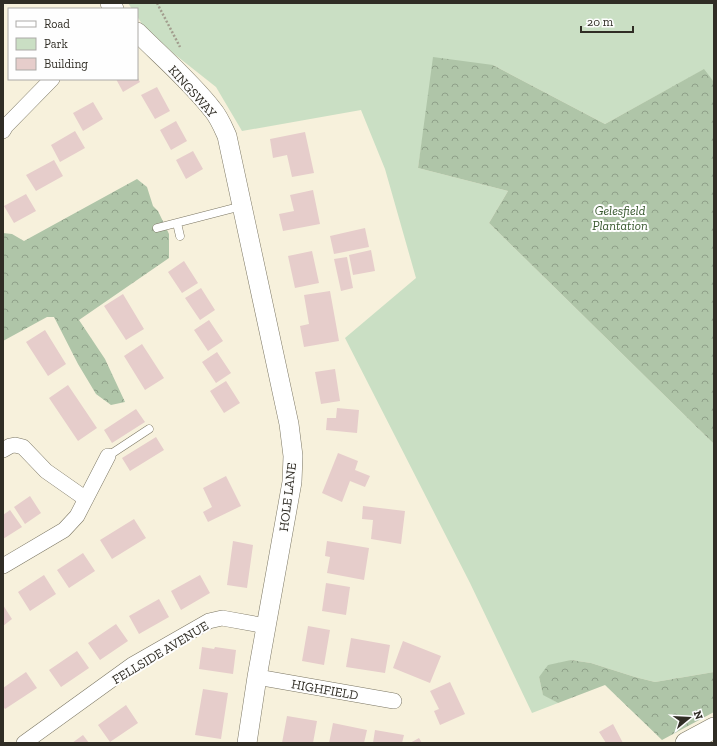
<svg xmlns="http://www.w3.org/2000/svg" width="717" height="746" font-family="'Zilla Slab',serif">
<defs>
<pattern id="forest-crowns" width="20" height="18" patternUnits="userSpaceOnUse"><rect width="20" height="18" fill="#afc5a8"/><path d="M2 6a3 3 0 1 1 6 0M12 15a3 3 0 1 1 6 0" fill="none" stroke="#8fa089"/></pattern>
</defs>
<rect width="100%" height="100%" fill="#f7f1dc"/>
<path fill="#cadfc4" d="M128,3H714V82L703,70L605,124L493,65L423,135L418,168L508,191L489,223L714,444V672L655,682L635,677L591,663L571,660L539,677L543,694L558,703L532,713L470,583L345,338L416,278L385,169L361,110L242,131L216,87L173,53L142,24L137,16V9H132Z"/>
<path fill="url(#forest-crowns)" d="M433,57L493,65L605,124L704,69L714,82V444L489,223L508,191L418,168Z
M137,179L147,187L153,206L158,211L169,234V258L79,320L105,359L125,402L111,405L96,394L78,364L54,317H47L3,341V233L12,234L24,241Z
M571,660L591,663L635,677L655,682L714,672V712L662,740L605,685L558,703L543,695L539,677L548,665Z"/>
<path fill="#e6cdcb" d="M137,76L140,82L123,92L116,79H137Z
M157,87L170,111L155,119L141,95Z
M93,102L103,119L83,131L73,113Z
M176,121L187,141L171,150L160,130Z
M75,131L85,148L60,162L51,145Z
M305,132L314,173L292,177L287,155L273,158L270,139Z
M193,151L203,169L186,179L176,160Z
M54,160L63,176L36,191L26,175Z
M313,190L320,224L283,231L279,214L294,211L290,195Z
M26,194L36,211L14,223L4,206Z
M365,228L369,247L334,254L330,236Z
M371,250L375,271L353,275L349,255Z
M312,251L319,283L295,288L288,256Z
M347,257L353,288L341,291L334,259Z
M184,261L198,283L182,293L168,272Z
M201,288L215,310L200,320L185,298Z
M330,291L339,341L304,347L300,326L309,324L304,295Z
M123,294L144,329L126,340L104,306Z
M209,320L223,341L208,351L194,330Z
M45,330L66,364L48,376L26,342Z
M142,344L164,378L145,390L124,356Z
M217,352L231,373L216,383L202,362Z
M335,369L340,401L321,404L315,372Z
M226,381L240,403L224,413L210,391Z
M68,385L97,428L78,441L49,398Z
M337,408L359,410L357,433L326,430L327,418H336Z
M136,409L145,422L112,443L104,430Z
M156,437L164,450L130,471L122,458Z
M338,453L358,461L355,470L370,476L365,487L350,481L342,502L322,493Z
M226,476L241,506L208,522L203,512L212,507L203,488Z
M30,496L41,513L25,524L14,507Z
M363,506L405,511L401,544L371,539L373,520L362,519Z
M10,510L22,527L3,539V515Z
M134,519L146,538L112,559L100,540Z
M233,541L253,545L247,588L227,585Z
M327,541L369,548L364,580L327,573L330,557L325,556Z
M83,553L95,571L69,588L57,570Z
M44,575L56,594L30,611L18,592Z
M200,575L210,593L181,610L171,591Z
M326,583L350,587L346,615L322,611Z
M159,599L169,617L139,634L129,616Z
M3,605L12,619L3,626Z
M116,624L128,641L100,660L88,643Z
M308,626L330,630L324,665L302,661Z
M351,638L390,645L385,673L346,667Z
M403,641L441,656L430,683L393,668Z
M202,647L214,649L215,647L236,650L233,674L199,669Z
M77,651L89,668L61,687L49,670Z
M26,672L37,688L5,709L3,706V688Z
M450,682L465,714L440,725L434,711L439,709L430,691Z
M203,689L228,693L221,739L195,735Z
M126,705L138,723L110,742L98,725Z
M287,716L317,721L313,743H282Z
M333,723L367,730L364,743H329Z
M613,724L623,743H606L599,732Z
M375,730L404,735L402,743H373Z
M83,735L89,743H72Z
M419,738L422,743H410Z"/>
<g fill="none" stroke-linecap="round" stroke-linejoin="round">
<defs>
<path id="service" d="M177,223L180,236
M157,228L242,206
M108,456L149,429"/>
<path id="minor" d="M3,131L6,126L52,79
M3,450L10,446L15,445L23,447L46,471L86,499
M3,566L64,530L77,516L108,456
M257,677L394,701
M24,743L132,665L209,621L222,618L266,626"/>
<path id="tertiary" d="M110,3L114,9
M137,32C162,57 190,81 212,109C219,117 223,127 227,136L289,424L293,456L292,482L257,677L247,743"/>
<path id="secondary" d="M686,743L714,728"/>
</defs>
<use href="#service" stroke="#7b7663" stroke-width="9"/>
<use href="#minor" stroke="#7b7663" stroke-width="16"/>
<use href="#tertiary" stroke="#7b7663" stroke-width="20"/>
<use href="#secondary" stroke="#7b7663" stroke-width="22"/>
<path stroke="#a29d8e" stroke-width="2.5" stroke-dasharray="2 2" stroke-linecap="butt" d="M157,3L180,47"/>
<use href="#service" stroke="#fff" stroke-width="8"/>
<use href="#minor" stroke="#fff" stroke-width="15"/>
<use href="#tertiary" stroke="#fff" stroke-width="19"/>
<use href="#secondary" stroke="#fff" stroke-width="21"/>
</g>
<g text-anchor="middle" stroke-width="4" stroke-linejoin="round" paint-order="stroke">
<g font-size="13" fill="#302d25" stroke="#fefefe">
<text transform="translate(193 91) rotate(48)" y="5">KINGSWAY</text>
<text transform="translate(287 497) rotate(-83)" y="5">HOLE LANE</text>
<text transform="translate(160 652) rotate(-31)" y="5">FELLSIDE AVENUE</text>
<text transform="translate(325 689) rotate(10)" y="5">HIGHFIELD</text>
</g>
<g font-size="13" font-style="italic" fill="#37572d" stroke="#fefefe">
<text x="620" y="215">Gelesfield<tspan x="620" dy="15">Plantation</tspan></text>
</g>
</g>
<rect width="717" height="746" fill="none" stroke="#302d25" stroke-width="8"/>
<rect x="8" y="8" width="130" height="72" fill="#fefefe" stroke="#acaaa7"/>
<rect x="16" y="21" width="20" height="6" fill="#ffffff" stroke="#acaaa7"/>
<text x="44" y="28" font-size="12" fill="#302d25">Road</text>
<rect x="16" y="38" width="20" height="12" fill="#cadfc4" stroke="#acaaa7"/>
<text x="44" y="48" font-size="12" fill="#302d25">Park</text>
<rect x="16" y="58" width="20" height="12" fill="#e6cdcb" stroke="#acaaa7"/>
<text x="44" y="68" font-size="12" fill="#302d25">Building</text>
<g transform="translate(689 718) rotate(72)" stroke="#fefefe" stroke-width="3" paint-order="stroke">
<path d="M0-3L7 15L0 10L-7 15Z" fill="#302d25"/>
<text y="-6" font-size="11" font-weight="bold" text-anchor="middle" fill="#302d25">N</text>
</g>
<path d="M581 26v6h52v-6" fill="none" stroke="#302d25" stroke-width="2"/>
<text x="587" y="26" font-size="12" fill="#302d25" stroke="#fefefe" stroke-width="3" paint-order="stroke">20 m</text>
</svg>
